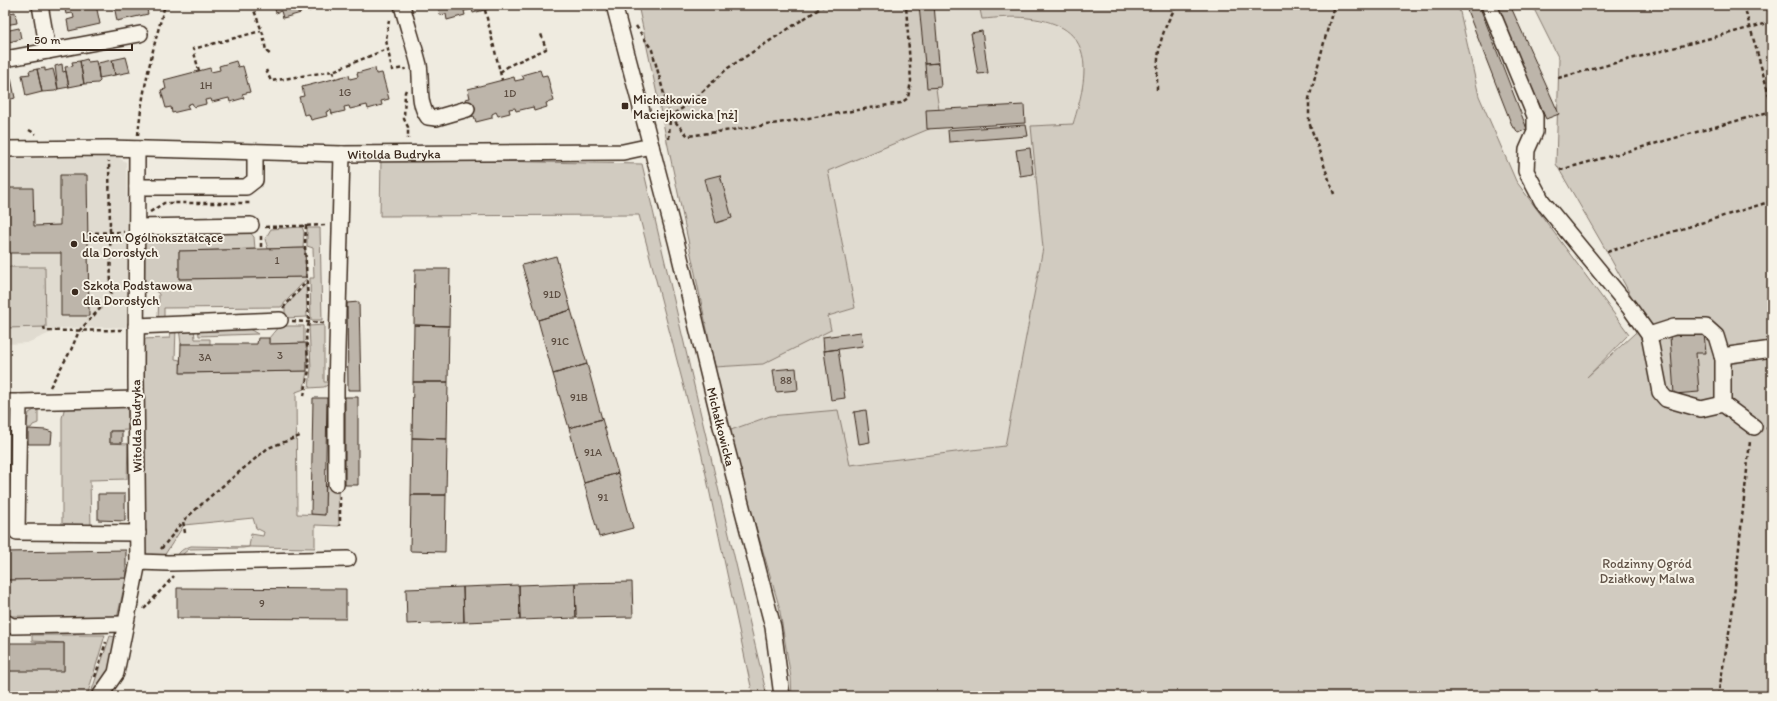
<svg xmlns="http://www.w3.org/2000/svg" width="1777" height="701" font-family="Itim,sans-serif">
<rect width="100%" height="100%" fill="#efebe0"/>
<filter id="ink" filterUnits="userSpaceOnUse"><feTurbulence type="fractalNoise" baseFrequency=".025" numOctaves="2"/><feDisplacementMap in="SourceGraphic" scale="8" xChannelSelector="R" yChannelSelector="G"/><feConvolveMatrix kernelMatrix="1 2 1 2 8 2 1 2 1" color-interpolation-filters="sRGB"/></filter>
<g filter="url(#ink)">
<path fill="#e0dbd0" d="M920,5H979L982,19L1029,18L1056,25L1073,35L1082,51L1085,74L1073,124L1031,126L1043,248L1005,446L850,465L770,416L728,431L715,367L763,364L828,316L855,308L828,171L941,123L931,53Z
M117,157L126,162L128,327L62,328L27,343L5,344V159Z"/>
<path fill="#d1cbc0" stroke="#867a6f" d="M638,5H920L931,53L941,124L828,171L855,308L828,316L831,330L763,364L715,367Z
M979,5H1453L1460,12L1479,96L1516,181L1629,334L1587,377L1646,323L1607,252L1556,164L1559,59L1532,5H1772V696H792L791,678L779,606L728,431L770,416L838,410L850,465L1005,446L1043,248L1031,126L1073,124C1089,73 1097,25 1028,18C1013,16 997,18 982,19Z
M381,159L642,164L767,696H753L702,456L639,215L380,216Z
M302,227L304,232L303,248L268,249L265,239L271,229Z
M307,228H320L322,320H311L310,278H314L313,248L307,246Z
M248,230L254,237L255,249L179,251V279L308,277L281,307L164,308V319H158L159,294L141,279L142,234Z
M5,267H45L46,327L5,328Z
M306,284L307,317L285,318V307Z
M324,325V382H333L324,387L309,388L311,368L309,326Z
M244,326L258,334L199,336L198,327Z
M279,326H304V343L269,344V338Z
M176,327L175,359L180,360L181,373L307,371L304,389L296,392L297,514L325,515L326,484L338,486L339,526L315,525V548L249,547L243,548L189,549L177,559C178,551 183,549 191,546L249,547L251,534L263,536L264,532L256,528L253,518L184,525L162,559H158L146,555L142,542V339L170,338L171,328Z
M194,327L195,339H210V344H181L179,328Z
M122,405L128,409V430L110,431V443L128,444L127,479L90,480L91,527H62V418L65,406Z
M38,408V423L33,425L31,428H26L29,413Z
M126,578L117,618L30,623L25,616H8L7,605H5V580Z
M32,635H105L87,696H5V671L64,670V643L32,641Z
M110,636L115,637L117,644L109,675L94,696H90Z"/>
<path fill="#bdb5aa" stroke="#3b2a1e" d="M64,5H96L100,24L69,31L67,20L74,18L73,13L66,14Z
M114,5H146L148,14L117,21Z
M274,5H330L309,11L308,7L300,9L301,13L283,18L281,11L276,13Z
M503,5L473,13L472,9L464,11L465,15L447,20L446,14L440,15L438,5Z
M934,5L939,63L925,64L919,6Z
M1465,5H1479L1527,129L1518,133L1515,128H1513Z
M1495,5H1510L1559,114L1546,119Z
M15,12L17,23L5,25V14Z
M19,28L21,39L5,43V31Z
M982,31L988,73L978,74L971,33Z
M126,57L130,72L115,75L112,60Z
M87,59L88,62L96,61L100,81L98,83L84,84L80,61Z
M112,60L115,75L99,78L98,63Z
M80,61L84,84L69,87L65,67L73,66L72,62Z
M236,61L238,67L243,66L250,92L242,94L244,98L230,102L229,98L212,102L211,99L205,100L206,104L194,107L192,103L187,105L189,109L172,113L171,107L166,108L161,90L166,89L164,80L210,68L211,72L220,70L219,66Z
M939,63L941,87L927,88L925,64Z
M62,64L63,72L66,71L69,87L58,89L55,66Z
M45,68V71L53,69L58,89L55,91L42,92L37,69Z
M375,68L376,74L382,73L389,99L381,101L382,105L368,109L367,105L350,109L349,106L344,107L345,111L332,114L331,110L326,112L327,116L311,120L309,114L304,115L299,97L304,96L302,87L349,75L350,79L358,77L357,73Z
M37,69L42,92L26,96L22,75L30,74L29,71Z
M540,70L542,76L547,75L554,101L546,103L547,107L534,111L533,107L516,111L515,108L509,109L510,113L498,116L496,112L492,114V118L476,122L474,116L470,117L465,99L470,98L468,89L514,77L515,81L524,79L522,75Z
M11,78L15,98L5,101V79Z
M1024,105L1025,123L927,129L926,110Z
M1026,125L1028,136L949,142L948,130Z
M1030,148L1033,174L1020,176L1016,150Z
M60,175H87L89,316H61V253H5V188H33L34,226L60,225Z
M720,175L732,218L716,223L704,179Z
M305,248L306,277L179,279V251Z
M556,256L571,310L538,320L522,265Z
M415,269H450L449,326L414,325Z
M359,302L361,390H348L347,303Z
M571,310L587,364L553,374L538,320Z
M414,325L449,326L448,382H413Z
M861,332L863,346L824,351L823,337Z
M1704,334L1706,353H1696L1699,392L1674,394L1670,336Z
M258,338H269V344L307,343V371L180,373L181,344H257Z
M838,349L845,398L831,400L824,351Z
M587,364L602,419L569,428L553,374Z
M796,368L798,390L776,392L773,370Z
M413,382H448L447,439L412,438Z
M345,397H358V485H345Z
M313,398H327L325,515L311,514Z
M866,410L870,442L859,444L854,412Z
M602,419L618,473L584,483L569,428Z
M28,429L46,430L52,432L51,444H28Z
M110,431H122V443H110Z
M412,438L447,439L446,495H411Z
M618,473L633,528L599,537L584,483Z
M98,494H125V521L98,520Z
M411,495H446L445,552L410,551Z
M126,550V578L5,580V552Z
M632,582L633,617L576,618L575,583Z
M575,583L576,618L520,620L519,585Z
M519,585L520,620L464,622L463,587Z
M463,587L464,622L407,624L406,589Z
M177,588L346,589V619L177,618Z
M5,643H64V671H5Z"/>
<g fill="none" stroke-linecap="round" stroke-linejoin="round">
<defs>
<g id="minor">
<path d="M40,5L48,51"/>
<path d="M402,5C407,25 414,45 419,65C422,82 417,103 428,117L436,118L467,109"/>
<path id="s1" d="M614,5L676,241L721,426L773,627L782,696"/>
<path d="M1489,5L1535,116V132L1527,150L1526,171L1542,201L1629,307L1649,335L1660,392L1666,399L1701,409L1723,404L1754,427"/>
<path d="M5,59L140,34"/>
<path id="s2" d="M5,149L108,148L342,154L623,152L651,146"/>
<path d="M137,187H246L255,180V152"/>
<path d="M137,227L251,225"/>
<path d="M136,326L280,320"/>
<path d="M1649,335L1674,327H1706L1716,336L1723,359V404"/>
<path d="M1722,356L1772,349"/>
<path d="M5,402H19L17,532L138,533"/>
<path d="M19,402L136,399"/>
<path d="M336,484V389L342,154"/>
<path d="M138,562L168,563L348,559"/>
<path d="M5,622L12,626L125,624"/>
<path d="M100,696L116,673L138,562L136,378L137,149"/>
</g>
</defs>
<use href="#minor" stroke="#3b2a1e" stroke-width="18"/>
<path stroke="#3b2a1e" stroke-width="2.5" stroke-dasharray="4 3" stroke-linecap="butt" d="M252,5L263,34L266,51L271,55
M1744,5L1772,106
M485,10L502,80
M389,20L386,40L392,70L404,68L405,70
M636,26L652,50L670,116L688,136L760,126L901,103L908,98L911,81L906,5
M266,70L271,81L333,71L387,49
M199,71L193,49L261,31
M333,71L335,79
M500,72L510,65L546,49L541,34
M1558,78L1772,22
M406,90L405,92L404,119L408,127V139
M1157,90C1157,55 1158,36 1177,5
M29,130L36,134
M138,135C142,91 153,48 165,5
M669,139L670,116L689,104L728,68L825,5
M1560,170L1772,111
M1334,194L1309,122V99L1334,5
M150,212L164,203H250
M265,227L328,225
M88,233L124,232
M261,236V249
M1607,252L1772,201
M283,308L308,280
M292,321L324,323
M44,327L45,331L124,330
M50,387L71,350L79,331L111,297L109,161
M304,396L309,370L306,335L309,322L305,245L306,225
M1766,428L1772,429
M340,496V526
M185,533L183,521L213,494L268,448L300,436
M161,549L183,522
M144,609L174,576
M95,677L106,642
M1718,696L1732,615L1750,441"/>
<use href="#minor" stroke="#f7f3e8" stroke-width="15"/>
</g>
</g>
<g fill="#3b2a1e" stroke="#f7f3e8" stroke-width="1.5">
<rect x="621" y="102" width="8" height="8" rx="2"/>
<circle cx="74" cy="244" r="4"/>
<circle cx="75" cy="292" r="4"/>
</g>
<g text-anchor="middle" stroke-width="4" stroke-linejoin="round" paint-order="stroke">
<g font-size="11" fill="#5c4d41">
<text x="206" y="89">1H</text>
<text x="345" y="96">1G</text>
<text x="510" y="97">1D</text>
<text x="277" y="264">1</text>
<text x="552" y="298">91D</text>
<text x="560" y="345">91C</text>
<text x="280" y="359">3</text>
<text x="205" y="361">3A</text>
<text x="786" y="384">88</text>
<text x="579" y="401">91B</text>
<text x="593" y="456">91A</text>
<text x="603" y="501">91</text>
<text x="262" y="607">9</text>
</g>
<g font-size="13" fill="#3b2a1e" stroke="#f7f3e8" text-anchor="start">
<text x="633" y="104">Michałkowice<tspan x="633" dy="15">Maciejkowicka [nż]</tspan></text>
<text x="82" y="242">Liceum Ogólnokształcące<tspan x="82" dy="15">dla Dorosłych</tspan></text>
<text x="83" y="290">Szkoła Podstawowa<tspan x="83" dy="15">dla Dorosłych</tspan></text>
</g>
<g font-size="13" fill="#3b2a1e" stroke="#f7f3e8">
<text dy="5" stroke="none"><textPath href="#s2" startOffset="389">Witolda Budryka</textPath></text>
<text transform="translate(136 426) rotate(-91)" y="5">Witolda Budryka</text>
<text dy="5" stroke="none"><textPath href="#s1" startOffset="435">Michałkowicka</textPath></text>
</g>
<g font-size="13" fill="#605246" stroke="#f7f3e8">
<text x="1647" y="568">Rodzinny Ogród<tspan x="1647" dy="15">Działkowy Malwa</tspan></text>
</g>
</g>
<rect width="1777" height="701" fill="none" stroke="#f7f3e8" stroke-width="20"/>
<rect x="10" y="10" width="1757" height="681" fill="none" stroke="#3b2a1e" stroke-width="1.5" filter="url(#ink)"/>
<path d="M28 44v6h104v-6" fill="none" stroke="#3b2a1e" stroke-width="2"/>
<text x="34" y="44" font-size="12" fill="#3b2a1e" stroke="#f7f3e8" stroke-width="3" paint-order="stroke">50 m</text>
</svg>
